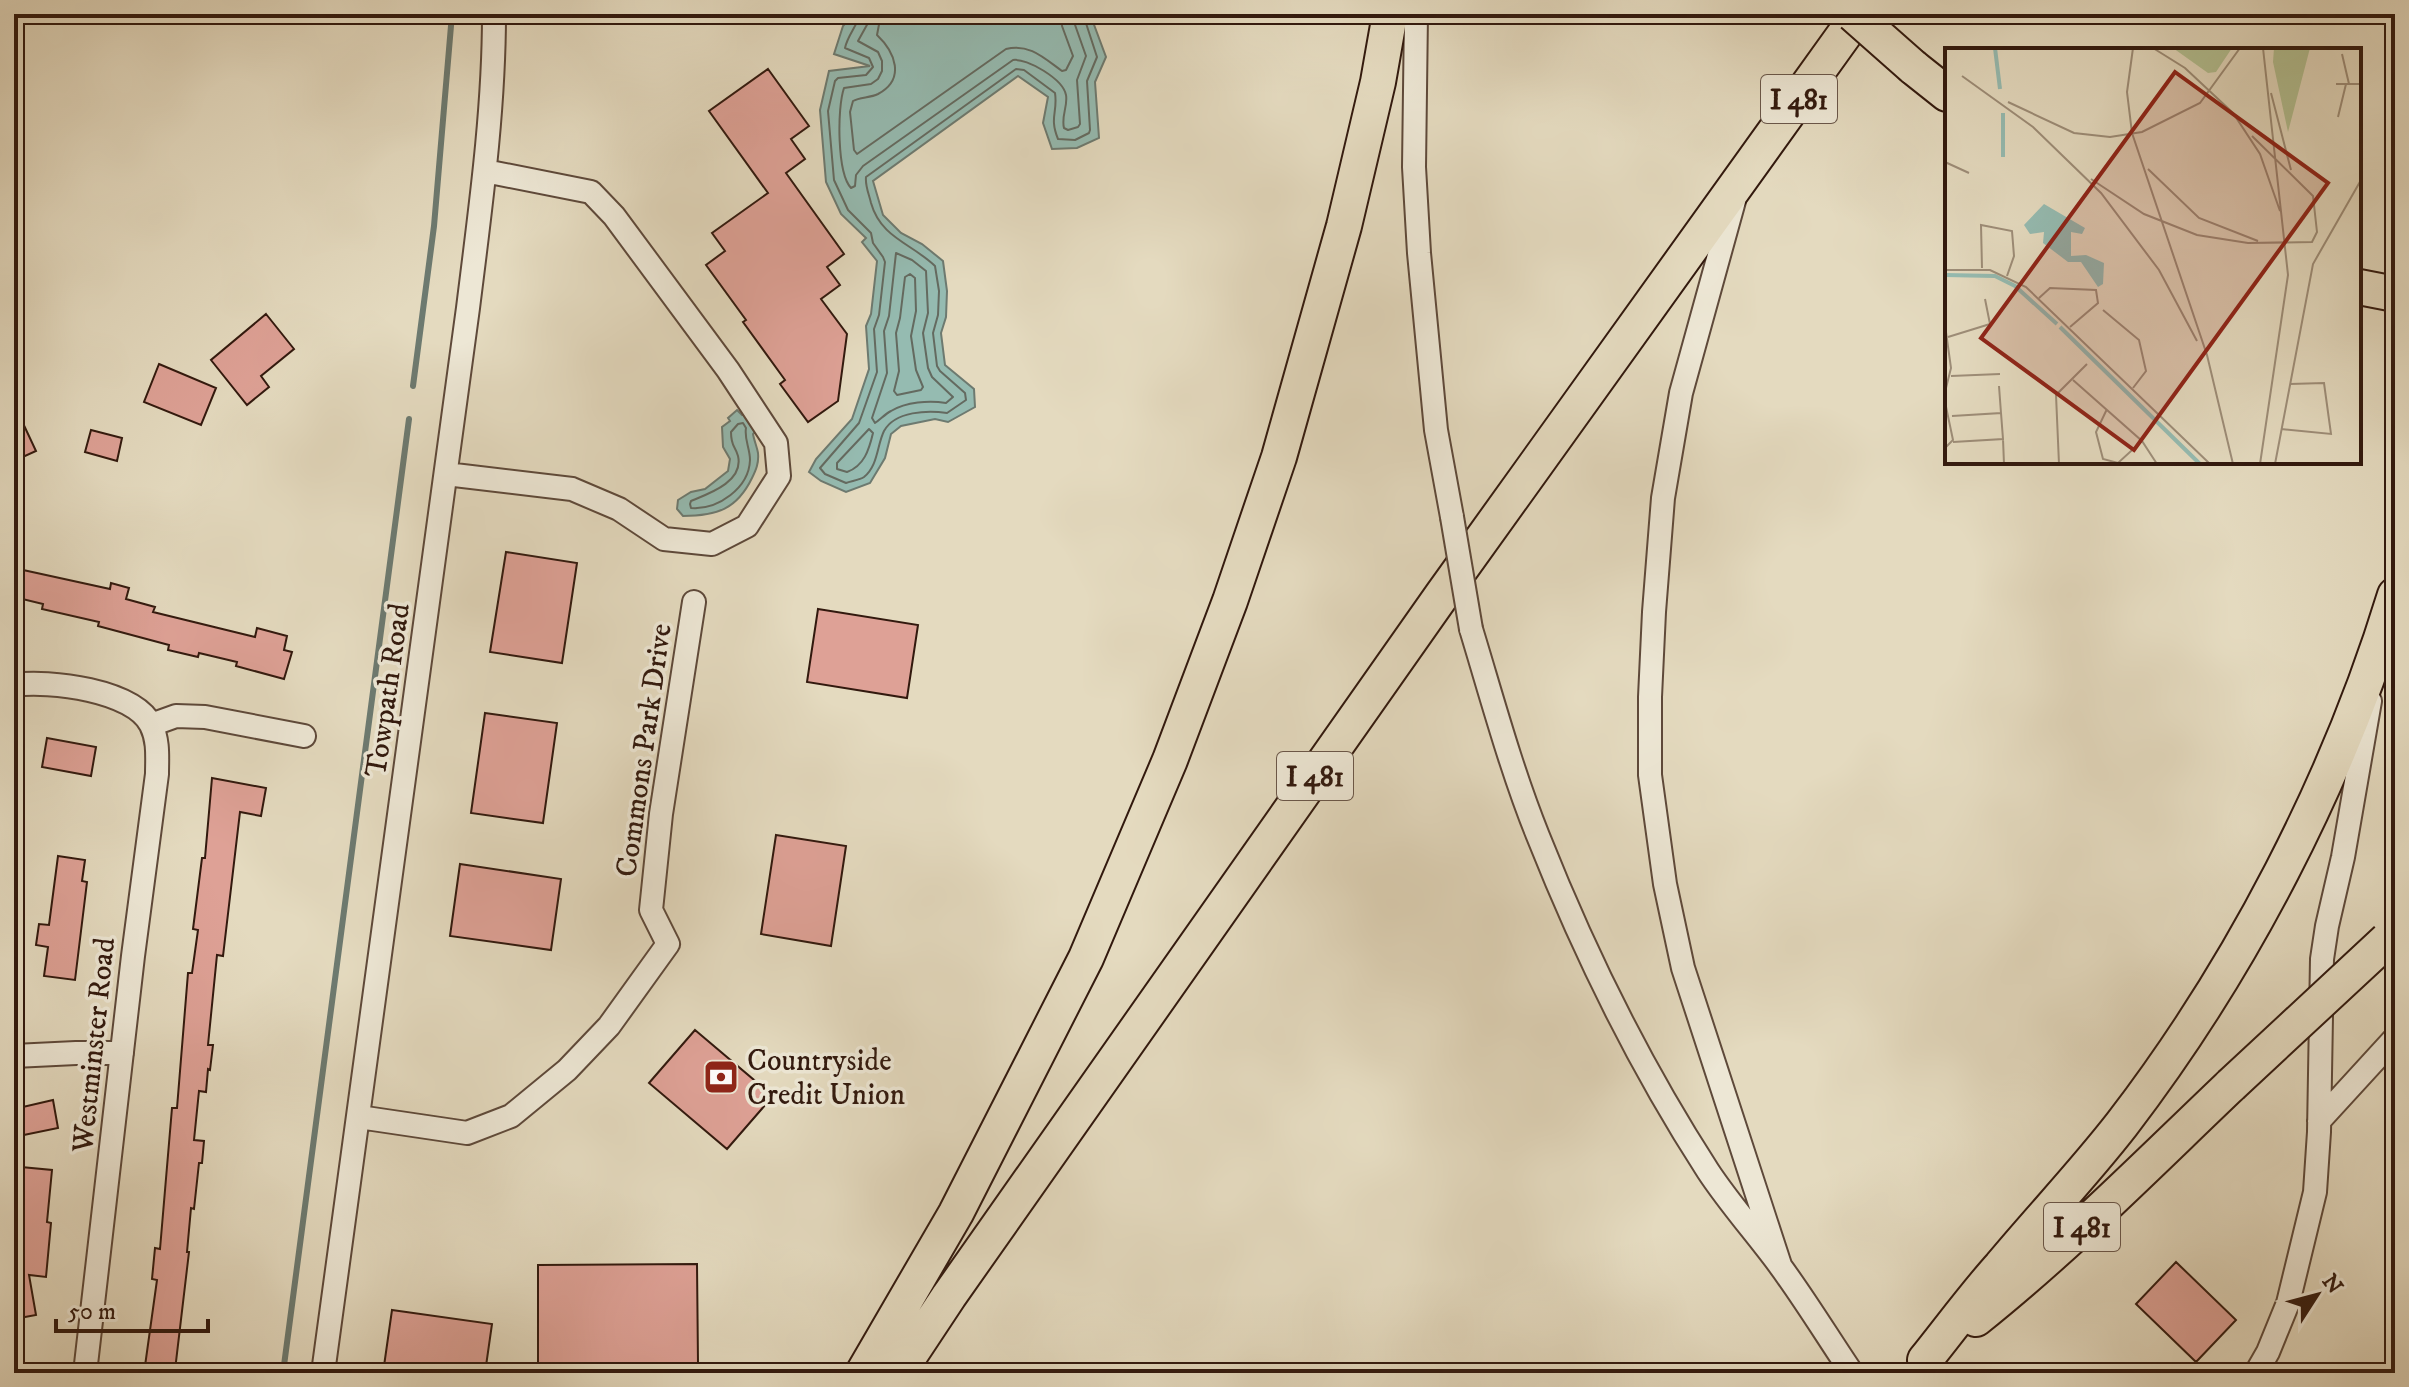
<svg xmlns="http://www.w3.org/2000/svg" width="2409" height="1387" font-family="'IM FELL DW Pica',serif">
<rect width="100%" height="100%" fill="#e4dabf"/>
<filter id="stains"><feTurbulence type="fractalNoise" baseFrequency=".0025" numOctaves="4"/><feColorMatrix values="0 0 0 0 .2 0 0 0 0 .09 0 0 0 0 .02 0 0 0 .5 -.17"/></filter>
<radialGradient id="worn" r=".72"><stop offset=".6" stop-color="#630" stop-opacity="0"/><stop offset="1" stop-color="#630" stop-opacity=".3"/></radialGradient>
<path fill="#95bbb1" stroke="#6d7a70" stroke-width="2" d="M854,14H1090L1106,57L1095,82L1099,138L1077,148L1052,149L1043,123L1048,97L1018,76L873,181L883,215L901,233L922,244L943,261L947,291L946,317L941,333L945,365L974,389L975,407L948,422L935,419L901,426L891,434L885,458L870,483L846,492L821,481L809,472L816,459L852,419L869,369L866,326L871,314L877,261L862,242L866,238L841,214L826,182L820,110L829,71L870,66L834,54L843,26Z
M737,410L742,415L745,413L757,430L753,434C754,440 757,447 758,453C759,463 756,470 752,478C737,509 717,516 683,516L677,509L678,500L691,492L705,489L728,471L730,459L723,447L722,427L730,421L728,418Z"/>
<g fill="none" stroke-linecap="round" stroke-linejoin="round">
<path stroke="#646a60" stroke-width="2" d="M859,14C859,24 848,34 845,48L869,58L873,67L866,75L838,78L835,81L828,111L834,180L848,210L871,233L873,243L883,257L885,262L879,315L874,329L877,372L859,423L820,468L825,474L846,483C851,481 860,480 864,477C878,466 877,445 884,431C895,411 928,410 947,413L966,400L965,393L940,371L937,366L933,333L938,315L939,291L935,266C911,243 881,238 871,203C869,194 865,186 866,177L1016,69L1024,70L1055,93C1058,112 1049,117 1058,139L1075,140L1089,133L1090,130L1087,81L1097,57L1083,14
M869,14L868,23L858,41L878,52L882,61V71L878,79L871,84L844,88C837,108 837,173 851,188L855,186L856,175L863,166L1013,60C1027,58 1063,79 1066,95C1068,106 1061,116 1064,128L1068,130L1078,127L1080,124L1077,80L1086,56L1074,22L1073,14
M881,14L877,35C895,52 906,79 878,94C870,98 860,97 853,101L850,112L854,150L857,154L1006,49C1029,43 1044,58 1062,71L1066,70L1073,56L1062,26L1061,14
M896,253L912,260L926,271L928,313L923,333L928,368L932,377L953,397L946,403C929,400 906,402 891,411C885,414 880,420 875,423L872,418L887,373L884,331L889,316Z
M910,274L915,278L916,311L911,336L916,370L923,387L921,390L897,395L894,391L899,371L896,333L900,318L905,277Z
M743,423L746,428C744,439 750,448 750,460C749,488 718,510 691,508L690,504L691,501C708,494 744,482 738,456C735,445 731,447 731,432L738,424Z
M869,429L873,433C869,450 864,466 847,472L837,469V463Z"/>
<path stroke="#6d7a70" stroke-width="6" d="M413,386L434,226L452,14
M283,1373L409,419"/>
</g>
<path fill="#dea196" stroke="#32190e" stroke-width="2" d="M768,69L809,126L791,139L805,159L786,173L844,254L827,267L840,285L821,299L847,334L838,401L808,422L780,384L785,380L743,322L746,320L706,265L725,251L712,233L768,193L709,111Z
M266,314L294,349L261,376L269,387L247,405L211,360Z
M159,364L216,388L201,425L144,402Z
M14,404L36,451L14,461Z
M91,430L122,438L117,461L85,452Z
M506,552L577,563L562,663L490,652Z
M14,568L110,589L111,583L129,588L126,599L155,607L153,612L255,637L257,628L287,636L284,650L292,652L284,679L236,666L237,662L199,653L198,657L168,650L169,645L98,626L99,622L42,609L43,604L14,597Z
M818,609L918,625L907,698L807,682Z
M485,713L557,723L543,823L471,813Z
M47,738L96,747L91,776L42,767Z
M212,778L266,788L261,816L240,812L223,956L217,955L208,1045H213L210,1070L208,1069L206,1092L199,1091L194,1140L204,1141L202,1163H199L194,1209L191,1208L187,1252H189L175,1370L145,1366L157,1280L152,1279L155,1248L160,1249L172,1108H177L188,973H192L198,930L193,929L202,858H205Z
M776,835L846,846L831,946L761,934Z
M58,856L85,860L82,881L87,882L75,980L44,976L48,947L36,945L39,924L49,925Z
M460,864L561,879L551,950L450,936Z
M695,1030L773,1096L727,1149L649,1083Z
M53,1100L58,1128L14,1137V1109Z
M21,1167L52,1170L47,1222L51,1223L46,1277L29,1275L36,1315L14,1319V1289L21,1211L14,1210V1186L20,1187Z
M2176,1262L2236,1320L2196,1362L2136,1304Z
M697,1264L698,1363L538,1364V1265Z
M392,1310L492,1324L485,1373H383Z"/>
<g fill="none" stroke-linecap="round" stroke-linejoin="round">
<defs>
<path id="minor" d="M1416,14L1414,167L1419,253L1436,430L1452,517
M1734,201L1681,393L1663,498L1654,612L1650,697V775L1665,884L1683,968L1780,1265
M446,474L572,489L619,509L664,539L712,544L747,526L779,476L776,443L728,370L614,216L591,192L485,171
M1471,629C1492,698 1511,769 1538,836C1584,952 1640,1066 1708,1171C1729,1203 1755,1232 1778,1263C1804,1298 1827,1336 1852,1373
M14,685C49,680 134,690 151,725C159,741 157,758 157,774L133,956L85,1373
M151,725L176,716L205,717L304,736
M14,1056L76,1053H122
M359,1117L467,1133L511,1116L567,1070L609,1026L668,944L651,910L661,814L694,602
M2319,1121L2395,1038
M323,1373L468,308C480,211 494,112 494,14
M2256,1373L2268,1352L2288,1303L2315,1192L2319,1132L2322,959L2327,926L2343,857L2370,701"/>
<path id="highway" d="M1913,67L1947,94
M2359,287L2395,294
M1976,1319C2066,1247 2147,1165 2231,1085
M1925,1360C1950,1329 1974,1296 2001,1266C2041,1218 2084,1173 2122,1124C2241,969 2338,782 2395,595
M863,1373L956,1213L1086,958L1170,760L1230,601L1279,457L1344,226L1378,82L1390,14
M898,1373L949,1296L1442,595L1859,14"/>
</defs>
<use href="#minor" stroke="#5e493a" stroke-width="26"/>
<use href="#highway" stroke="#32190e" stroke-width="38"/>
<use href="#minor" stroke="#ede7d5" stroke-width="22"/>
<use href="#highway" stroke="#e4dabf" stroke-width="34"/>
<defs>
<path id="minor-bridge" d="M1452,517L1471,629"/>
<path id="highway-bridge" d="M1853,14L1913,67
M2231,1085L2387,940"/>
</defs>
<use href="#minor-bridge" stroke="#5e493a" stroke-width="26" stroke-linecap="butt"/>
<use href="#highway-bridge" stroke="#32190e" stroke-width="38" stroke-linecap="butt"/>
<use href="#minor-bridge" stroke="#ede7d5" stroke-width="22"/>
<use href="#highway-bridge" stroke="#e4dabf" stroke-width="34"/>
</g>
<defs>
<symbol id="bank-square" viewBox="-11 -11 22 22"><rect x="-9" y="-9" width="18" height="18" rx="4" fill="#8f2418" stroke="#ede7d5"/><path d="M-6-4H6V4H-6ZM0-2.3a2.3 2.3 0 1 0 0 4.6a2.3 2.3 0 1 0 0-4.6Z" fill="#fff"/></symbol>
</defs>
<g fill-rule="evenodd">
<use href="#bank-square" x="701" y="1057" width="40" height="40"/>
</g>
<g text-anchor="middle" stroke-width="7" stroke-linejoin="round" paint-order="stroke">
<g fill="#ede7d5" stroke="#6a574a" stroke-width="2">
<rect x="1761" y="75" width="76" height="48" rx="6"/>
<rect x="1277" y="752" width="76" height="48" rx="6"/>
<rect x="2044" y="1203" width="76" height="48" rx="6"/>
</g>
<g font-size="28" font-weight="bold" fill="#32190e">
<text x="1799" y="109">I 481</text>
<text x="1315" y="786">I 481</text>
<text x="2082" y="1237">I 481</text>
</g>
<g font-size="30" fill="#32190e" stroke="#ede7d5">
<text transform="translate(387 690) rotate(-82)" y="10">Towpath Road</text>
<text transform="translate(643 750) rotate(-82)" y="10">Commons Park Drive</text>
<text transform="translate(93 1045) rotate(-84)" y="10">Westminster Road</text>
</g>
<g font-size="30" fill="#32190e" stroke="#ede7d5" text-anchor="start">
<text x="747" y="1070">Countryside<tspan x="747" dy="34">Credit Union</tspan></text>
</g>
</g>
<g transform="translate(1945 48)">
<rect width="416" height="416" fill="#e4dabf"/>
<path d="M228,0H287L271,24L263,25ZM329,0H365L343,84L328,14Z" fill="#b3c092"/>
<path d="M99,156L140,180L137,186L126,184V208L141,207L159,215L158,236L153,239L136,214H123L98,195L99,184L85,186L79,177Z" fill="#95bbb1"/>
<path fill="none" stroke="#95bbb1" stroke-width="4" d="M50,0L55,41M58,65V109M0,227L50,228L70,238L112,276M115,279L255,416"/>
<path fill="none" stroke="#9d8d78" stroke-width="2" d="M188,0L182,44L187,85L262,307L288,416M208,0L240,20L288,65L315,106L335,163M397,6L404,36M17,28L88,79L156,145L214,222L252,293M391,36H416M326,45L346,122M63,54L129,85L165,89L197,84L255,55L295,0M393,69L401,36M0,114L24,125M203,121L254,170L313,193M146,131L199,166L252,187L303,195L367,194L372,184L368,148L307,88M37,220L36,177L67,183L69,208L62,228M0,222H45L81,239L265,416M94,250L105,240L151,242L153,255L125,279M158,262L194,292L201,323L188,340M0,277L6,320L0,344M3,289L45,276L40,251M6,328L55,326M128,332L197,393L212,416M0,354L8,392L0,400M162,361L151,384L158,411L173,415L197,393M7,368L56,365L54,338M336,381L386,386L379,335L345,336M58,391L59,416M8,394L58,391L56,365M114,416L111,347L142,316M315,416L343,227L318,0M330,416L368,216L416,132"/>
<path fill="#8f2418" fill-opacity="0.15" stroke="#8f2418" stroke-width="4" d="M230,24L383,135L189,402L36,290Z"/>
<rect width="416" height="416" fill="none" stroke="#32190e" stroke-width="4"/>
</g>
<rect width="2409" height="1387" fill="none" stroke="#e4dabf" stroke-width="48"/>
<rect x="16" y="16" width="2377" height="1355" fill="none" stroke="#32190e" stroke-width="4"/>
<rect x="24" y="24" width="2361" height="1339" fill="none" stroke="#32190e" stroke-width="2"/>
<g transform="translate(2317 1295) rotate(54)" stroke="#ede7d5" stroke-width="6" paint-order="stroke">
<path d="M0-6L14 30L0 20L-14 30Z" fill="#32190e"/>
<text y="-12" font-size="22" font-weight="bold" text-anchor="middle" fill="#32190e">N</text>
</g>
<path d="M56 1319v12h152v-12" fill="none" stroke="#32190e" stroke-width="4"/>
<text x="68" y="1319" font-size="24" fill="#32190e" stroke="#ede7d5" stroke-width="6" paint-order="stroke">50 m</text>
<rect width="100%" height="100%" filter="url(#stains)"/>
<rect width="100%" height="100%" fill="url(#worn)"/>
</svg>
